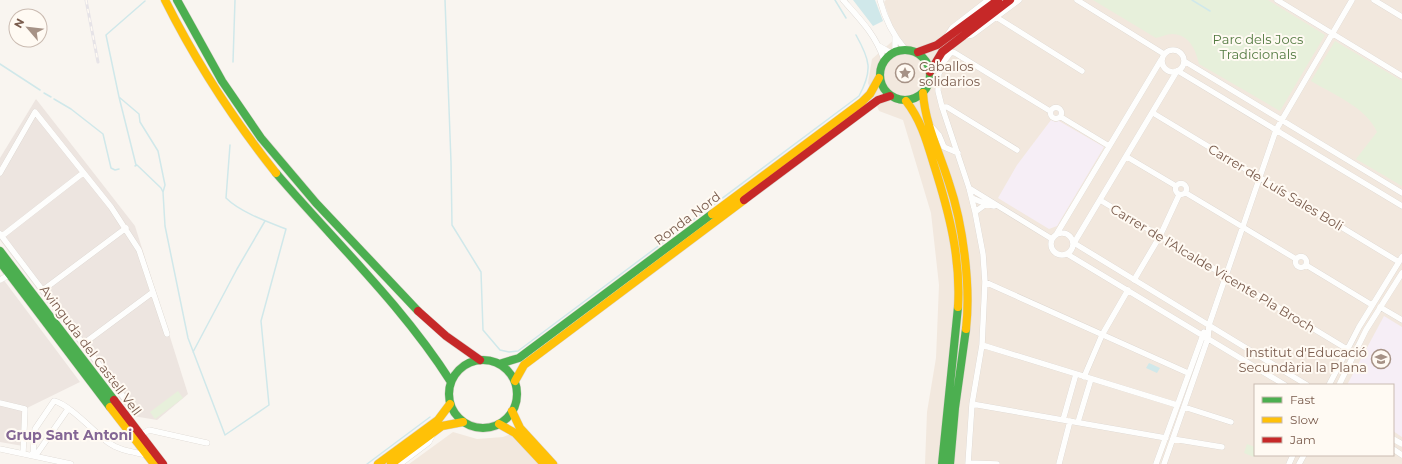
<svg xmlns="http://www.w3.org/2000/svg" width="1402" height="464" font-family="Montserrat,sans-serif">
<rect width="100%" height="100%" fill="#f9f5f0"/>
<path fill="#f2e8de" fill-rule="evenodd" d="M886,0H1402V464H925L927,412L936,358L939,285L931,213L903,120L879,111L868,83L872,59L896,38L884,2ZM1255,385H1393V455H1255Z
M526,428L559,464H409L453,432L477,439L503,437Z"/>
<path fill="#ede5e0" d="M36,99L135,226L188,394L157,420L133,416L0,240V158Z
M0,275L80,382L27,408L23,446L0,442Z"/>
<path fill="#f6eef6" d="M1051,120L1055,122L1059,121L1104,147L1057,226L1049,229L998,198L1017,165Z
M1384,316L1402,327V437L1393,431V385H1347Z"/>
<path fill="#e7f0db" d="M1093,0H1268L1325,35L1280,111L1199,64C1196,50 1189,34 1172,34C1167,34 1161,37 1156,38Z
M1335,41L1402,81V186L1356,159L1377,132C1366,107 1334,95 1311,81Z
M178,391L183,398L155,419L150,412Z
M1247,444L1255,447L1254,457L1244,453Z"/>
<path fill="#d0e8ea" d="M853,0H875L883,21L873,26Z
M1149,363L1160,368L1157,373L1146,368Z"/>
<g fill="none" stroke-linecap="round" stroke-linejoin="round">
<path stroke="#d0e8ea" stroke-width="1.5" d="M445,0L451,162L452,225L481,272L483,330L500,350L509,352L518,351L859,96C873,70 870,60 856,35
M835,0L846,18
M1192,0L1210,11
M145,1L106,35L119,97L139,114L140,122L158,151L165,185L163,192
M233,62L235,0
M0,64L40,90
M44,93L51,97
M119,97L136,165
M54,99L71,109L103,134L111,168L115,170L119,169
M135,166L137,165L161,188L163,192L165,226L188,338L225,435L269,405L261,321L286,229C268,222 240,212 226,198L230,145
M193,352L237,269L265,221
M367,464L430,417"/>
<defs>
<path id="street" d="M843,0C860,19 876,35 884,60
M880,0C885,19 892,34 905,49
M1077,0L1164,54
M1277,0L1402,76
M1374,0L1402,17
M996,17L1082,71
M948,34L952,28L988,0
M966,36L972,35L1019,0
M895,37V51
M879,46L891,53
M1162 61a11 11 0 1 1 22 0a11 11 0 1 1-22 0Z
M1184,61L1402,193
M1178,71L1402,206
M942,107H947L1017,150
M1050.5 113a5.5 5.5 0 1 1 11 0a5.5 5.5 0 1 1-11 0Z
M1153,113L1399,262
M1061,117L1109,146
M930,125L939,135L944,147L958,153
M1127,157L1176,186
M0,173L35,112L111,207L139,250L167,334
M1175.5 189a5.5 5.5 0 1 1 11 0a5.5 5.5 0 1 1-11 0Z
M969,188L1052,239
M1186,193L1296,259
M972,198L986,204
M1100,200L1347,349
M975,212L986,204L994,206
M1051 244a11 11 0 1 1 22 0a11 11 0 1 1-22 0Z
M0,234L134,411
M1056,235L1161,60
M2,236L83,173
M1074,243L1307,385
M1074,243L1177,71
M1067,254L1285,385
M1295.5 262a5.5 5.5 0 1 1 11 0a5.5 5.5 0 1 1-11 0Z
M1306,265L1372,305
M0,280L9,275
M1134,280L1160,236L1179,195
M985,282L1188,373
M43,290L126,228
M1380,307L1402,320
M83,344L153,292
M982,345L1177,405
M1084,377L1102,335L1128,290
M1329,385L1359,327L1402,257
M1339,385L1366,330L1402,273
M0,403L25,409L23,453
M972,404L1166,438
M1184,407L1231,422
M1063,420L1076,374
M1078,422L1091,379
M140,435L149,430L207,443
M1173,439L1222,447
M1393,439L1402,444
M0,449L71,464
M1393,449L1402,455
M33,455L35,429L54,401C69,404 95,433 109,443C120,451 134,452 147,455
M36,455L68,409
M968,463L997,464
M400,464L429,442L433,434
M968,464L972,404L982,345L985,282L983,254L975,212L969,188L942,107L938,91V77L942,64L951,52L955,53L1050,111
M1059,464L1070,421
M1156,464L1204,332
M1164,464L1208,338L1209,325L1276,130L1352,0
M1289,464L1293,455
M1299,464L1304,455"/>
<path id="fast" d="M177,0L222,81L261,138L316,203L418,311
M880 75a25 25 0 1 1 50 0a25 25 0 1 1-50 0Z
M276,173C335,242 402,305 451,382
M0,251L114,400
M0,262L110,407
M449 394a34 34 0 1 1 68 0a34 34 0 1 1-68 0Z
M499,364L519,358L712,214
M942,464L958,307
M950,464L955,408L966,329"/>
<path id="slow" d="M165,0C196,62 233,119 276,173
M923,93C925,124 940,154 949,183C963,224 971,286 966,329
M906,101C921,120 927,142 934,165C949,212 961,258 958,307
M712,214L862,102L870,94L879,78
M515,381L524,365L744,200
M110,407L154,464
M512,411L520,428L553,464
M499,424L515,433L544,464
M378,464L438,420L450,404
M391,464L442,426L463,422"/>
<path id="jam" d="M918,52L937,45L998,0
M930,72L942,52L1010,0
M744,200L878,100L890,96
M418,311L446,336L480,360
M114,400L163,464"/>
</defs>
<use href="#street" stroke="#d7d1cb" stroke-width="6"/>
<use href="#fast" stroke="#d9d2cb" stroke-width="9"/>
<use href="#slow" stroke="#d9d2cb" stroke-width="9"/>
<use href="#jam" stroke="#d9d2cb" stroke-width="9"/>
<use href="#street" stroke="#fefefd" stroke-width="5.5"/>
<use href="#fast" stroke="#4caf50" stroke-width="8"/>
<use href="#slow" stroke="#ffc107" stroke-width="8"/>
<use href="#jam" stroke="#c62828" stroke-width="8"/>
<defs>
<path id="rail" d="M86,0L98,62"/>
</defs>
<use href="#rail" stroke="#e6e3e7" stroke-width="3"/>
<use href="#rail" stroke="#fffaf3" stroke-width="1.5" stroke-dasharray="4.5" stroke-linecap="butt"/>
</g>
<defs>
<symbol id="sight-ring" viewBox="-11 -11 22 22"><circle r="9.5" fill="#fffaf3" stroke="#a69286" stroke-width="1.5"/><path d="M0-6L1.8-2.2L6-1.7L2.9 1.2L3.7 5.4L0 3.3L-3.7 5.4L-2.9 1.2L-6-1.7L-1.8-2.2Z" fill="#a69286"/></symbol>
<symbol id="school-ring" viewBox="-11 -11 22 22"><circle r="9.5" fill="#fffaf3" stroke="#a69286" stroke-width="1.5"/><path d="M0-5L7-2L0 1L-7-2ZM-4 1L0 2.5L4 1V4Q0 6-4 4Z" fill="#a69286"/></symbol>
</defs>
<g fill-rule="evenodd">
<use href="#sight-ring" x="894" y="62" width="22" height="22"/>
<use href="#school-ring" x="1370" y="348" width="22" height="22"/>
</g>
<g text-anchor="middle" stroke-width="4" stroke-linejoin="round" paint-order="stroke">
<g font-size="13" fill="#537a41" stroke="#fffaf3">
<text x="1258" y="44">Parc dels Jocs<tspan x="1258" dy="15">Tradicionals</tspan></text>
</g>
<g font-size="13" fill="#7a5c4d" stroke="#fffaf3" text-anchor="start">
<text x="919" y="71">Caballos<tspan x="919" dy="15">solidarios</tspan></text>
<text x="1367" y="357" text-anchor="end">Institut d'Educació<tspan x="1367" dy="15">Secundària la Plana</tspan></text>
</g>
<g font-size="13" fill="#7a5c4d" stroke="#fffaf3">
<text transform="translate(1276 187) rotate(31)" y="5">Carrer de Luís Sales Boli</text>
<text transform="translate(687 218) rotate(-37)" y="5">Ronda Nord</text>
<text transform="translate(1213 268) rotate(31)" y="5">Carrer de l'Alcalde Vicente Pla Broch</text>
<text transform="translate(91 350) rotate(53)" y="5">Avinguda del Castell Vell</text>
</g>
<g font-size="14" font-weight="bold" fill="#846695" stroke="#fffaf3">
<text x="69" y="440">Grup Sant Antoni</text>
</g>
</g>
<rect x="1254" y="384" width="140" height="72" fill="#fffaf3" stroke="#cabbb1"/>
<rect x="1262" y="397" width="20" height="6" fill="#4caf50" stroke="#cabbb1"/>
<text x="1290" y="404" font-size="12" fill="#7a5c4d">Fast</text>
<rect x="1262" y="417" width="20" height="6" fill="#ffc107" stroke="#cabbb1"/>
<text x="1290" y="424" font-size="12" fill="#7a5c4d">Slow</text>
<rect x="1262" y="437" width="20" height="6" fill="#c62828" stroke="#cabbb1"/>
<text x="1290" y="444" font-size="12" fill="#7a5c4d">Jam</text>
<g transform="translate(28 28) rotate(298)"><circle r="19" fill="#fffaf3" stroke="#cabbb1"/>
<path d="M0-3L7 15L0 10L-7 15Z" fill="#a69286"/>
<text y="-6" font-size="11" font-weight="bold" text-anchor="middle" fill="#7a5c4d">N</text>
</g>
</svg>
